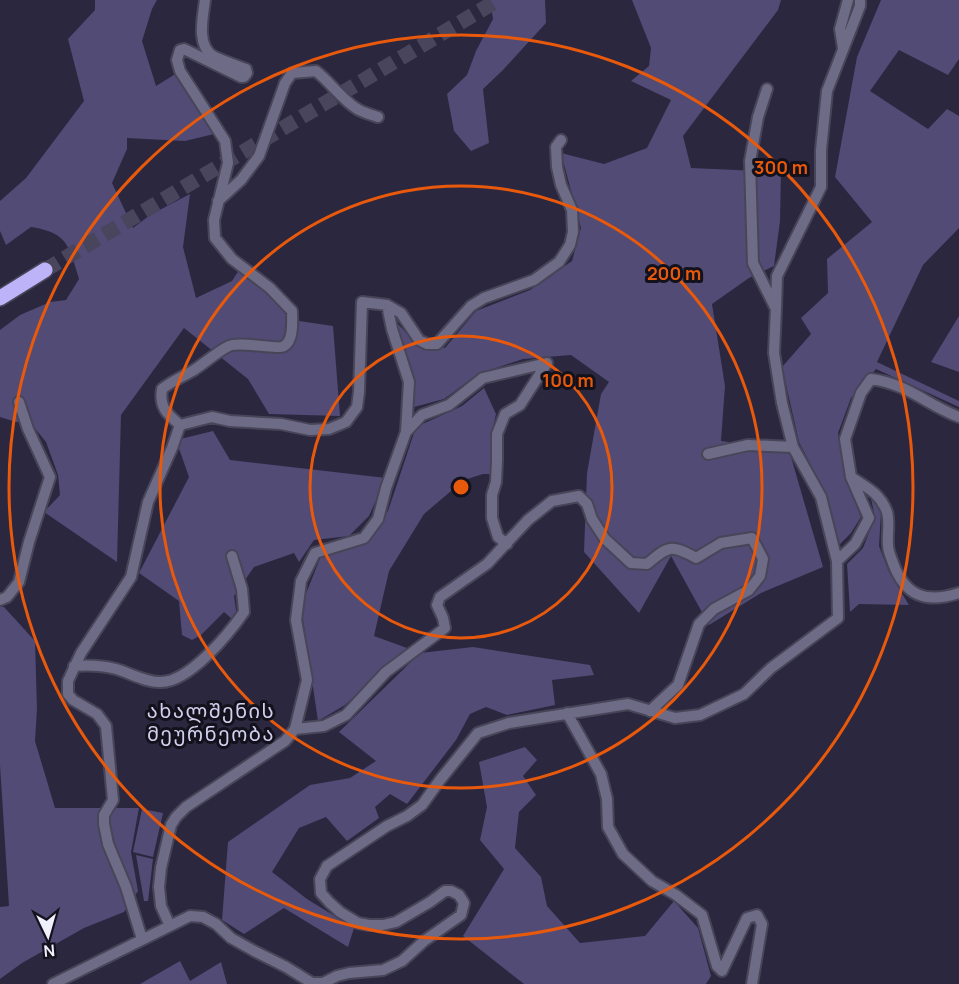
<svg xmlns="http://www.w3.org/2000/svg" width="959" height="984" font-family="Manrope,'Noto Sans Georgian',sans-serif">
<rect width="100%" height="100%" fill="#2b273f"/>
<path fill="#514b75" d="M95,0H157L152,9L142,41L156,86L177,73L214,134L185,141L127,138V149L112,183L133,228L150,215L190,194L183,247L196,298L232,281L241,267L277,290L299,321L333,326L340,416L269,414L248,379L184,328L121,415L117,562L44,512L60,495L58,475L46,442L29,421L16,422L0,417V330L20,315L50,302L66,300L79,279C69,247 69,233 31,227L6,245L0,231V201L26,178L84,101L68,39L95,10Z
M490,0H545L546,23L503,70L483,89L489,143L471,151L454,131L447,94L467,75L476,51L493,19Z
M632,0H781L778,10L683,136L691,168L781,172L780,221L774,266L749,278L712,304L725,386L721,441L789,450L823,567L761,593L709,625L671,556L639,613L584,552L587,473L601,394L609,382L571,355L523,359L478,374L444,399L410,408L413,372L394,320L417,344L445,348L476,311L530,290L572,261L581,228L561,153L604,164L647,148L671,100L631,81L649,66L651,48Z
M881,0H959V59L948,75L899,50L870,91L928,129L947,109L959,116V228L923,265L877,362L959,401V407L876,369L851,398L838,433L845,477L861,517L851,533L838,546L825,493L799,442L782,367L811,334L801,318L828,293L827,259L872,222L835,177L857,57Z
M959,316V372L931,362Z
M484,388L496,414L491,437V474H483L464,480L424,514L389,571L374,636L407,648L345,705L318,721L301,606L321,556L360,544L388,511L416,427L462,406Z
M213,431L230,460L386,478L369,516L349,536L314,540L299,562L294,553L254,567L234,596L238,624L224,612L201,635L192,640L182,635L179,601L139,573L189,477L176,440Z
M870,494L881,513L879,546L889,572L909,605L859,604L850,612L847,564L863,548L875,517Z
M0,607H4L35,641L37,709L35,741L55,808H139L131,852L138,891L124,912L84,928L22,963L0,979V907L9,906L0,765Z
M473,647L590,665L594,675L552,680L555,705L507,715L486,707L470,714L456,740L407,804L390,794L375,807L379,818L347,841L326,817L299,828L272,872L307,899L354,928L348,947L284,908L244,934L222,920L228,842L310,785L350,778L376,761L339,732L420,653Z
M525,747L537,760L523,776L536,795L519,812L515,848L541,877L547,906L580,943L645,936L674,901L698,928L711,976L706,984H524L463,936L504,869L480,840L487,807L479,762Z
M142,809L163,813L153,857L133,852Z
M136,855L153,859L148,901H144Z
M180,961L190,981L221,962L227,984H140Z"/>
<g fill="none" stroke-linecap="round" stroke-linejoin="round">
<path stroke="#49455c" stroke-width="15" stroke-dasharray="15 8" stroke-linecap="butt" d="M45,270L498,0"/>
<defs>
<path id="minor" d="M843,48L840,29L848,0
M767,89L758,117L750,161L753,263L775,307
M218,201L241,180L259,156L285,83L292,73L316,71C331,83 344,102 359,110C365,113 372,115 378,117
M387,305L401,313L419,340L427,344H437L471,306L484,298L534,280L559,262L570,245L573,232L572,210L561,185L557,167L556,147L561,140
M406,432L422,415L449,405L483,378L547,363
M708,454L748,445L793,447
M851,477C866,487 880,493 887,512C890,522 887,534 888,545C888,551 891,557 893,563C905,596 926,604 959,593
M507,544L498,537L492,518V495L496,482L497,461V434L505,414L520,405L547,363
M837,561L855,544L869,518L851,477L845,439L861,393L871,379C908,384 927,405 959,417
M0,600L7,597L19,582L29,542L50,477L28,429L19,402
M74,666C87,665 104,666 116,669C130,673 147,683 161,682C189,682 228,635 244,612L242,589L232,556
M567,713L601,774L607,799L608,827L623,854L652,881L676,895L702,915L717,966L722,971L747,918L757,915L762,924L752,984
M295,729L324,726L346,715L386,672L445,628L443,618L437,605L440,597L487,564L528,520L552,501L579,496L587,504L592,519L605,539L631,563L647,564C668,546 671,544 696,558L721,543L752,538L763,559L760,576L749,590L714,609L699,624L678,685L650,711
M170,926L161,906L159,887L161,868L171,825L176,817L186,807L285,741L295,729L307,680L296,620L301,581L315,553L364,538L378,519L386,488L406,432L409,382L392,329L387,305L362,302L359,392L357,407L346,422L329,429L310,430L281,424L230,421L212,417L180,425C167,414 159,407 162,389C172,381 184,376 194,370C205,363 218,351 229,346C239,341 279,350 284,346C294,340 292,322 292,311L270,288L232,259L215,238L214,220L228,163L225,141L180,71L177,60L180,50L184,49L241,77H244L247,73L246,69C235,65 223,61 213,56C196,45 203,17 205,0
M142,939L126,887L108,844L104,824V815L113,800L106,726L97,714L73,700L68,694V681L81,653L131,577L148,502L172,448L180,425
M53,984L190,916L203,917L216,924L231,938L254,951L286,967L312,983H323L337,976L349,973L383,970L402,961L424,941L461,915L464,903L459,895L451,891H445L430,902L396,922L383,925H369L358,923L340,912L329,902L321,893L320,879L327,866L387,826L407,816L422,805L440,780L478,733L509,723L628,704L675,718L700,715L744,694L771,668L838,618L837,561L821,497L793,447L782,403L774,353L776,307L777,276L821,187V150L827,91L860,6V0"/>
<path id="highway" d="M0,298L45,270"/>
</defs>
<use href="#minor" stroke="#484559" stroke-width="14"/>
<use href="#highway" stroke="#484559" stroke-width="18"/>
<use href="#minor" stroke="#6e6b86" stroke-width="10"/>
<use href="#highway" stroke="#bcb3f8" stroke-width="15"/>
</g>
<g fill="none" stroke="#e8590c" stroke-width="3">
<circle cx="461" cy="487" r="151"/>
<circle cx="461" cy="487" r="301"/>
<circle cx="461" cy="487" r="452"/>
</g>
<g text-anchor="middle" stroke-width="6" stroke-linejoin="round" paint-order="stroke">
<g font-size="20" letter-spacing="1.5" fill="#d2cfee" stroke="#13121c">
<text x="211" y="718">ახალშენის<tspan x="211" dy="23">მეურნეობა</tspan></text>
</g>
</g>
<circle cx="461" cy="487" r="9" fill="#e8590c" stroke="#13121c" stroke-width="3"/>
<g font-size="18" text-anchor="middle" font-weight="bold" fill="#e8590c" stroke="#13121c" stroke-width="6" stroke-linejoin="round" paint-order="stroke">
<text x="781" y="174">300 m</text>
<text x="674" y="280">200 m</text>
<text x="568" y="387">100 m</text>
</g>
<g transform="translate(48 936) rotate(175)" stroke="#13121c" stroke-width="4.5" paint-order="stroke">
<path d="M0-4.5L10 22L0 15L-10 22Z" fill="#f1f0fd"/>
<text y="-9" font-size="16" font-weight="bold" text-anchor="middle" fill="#f1f0fd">N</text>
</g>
</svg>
